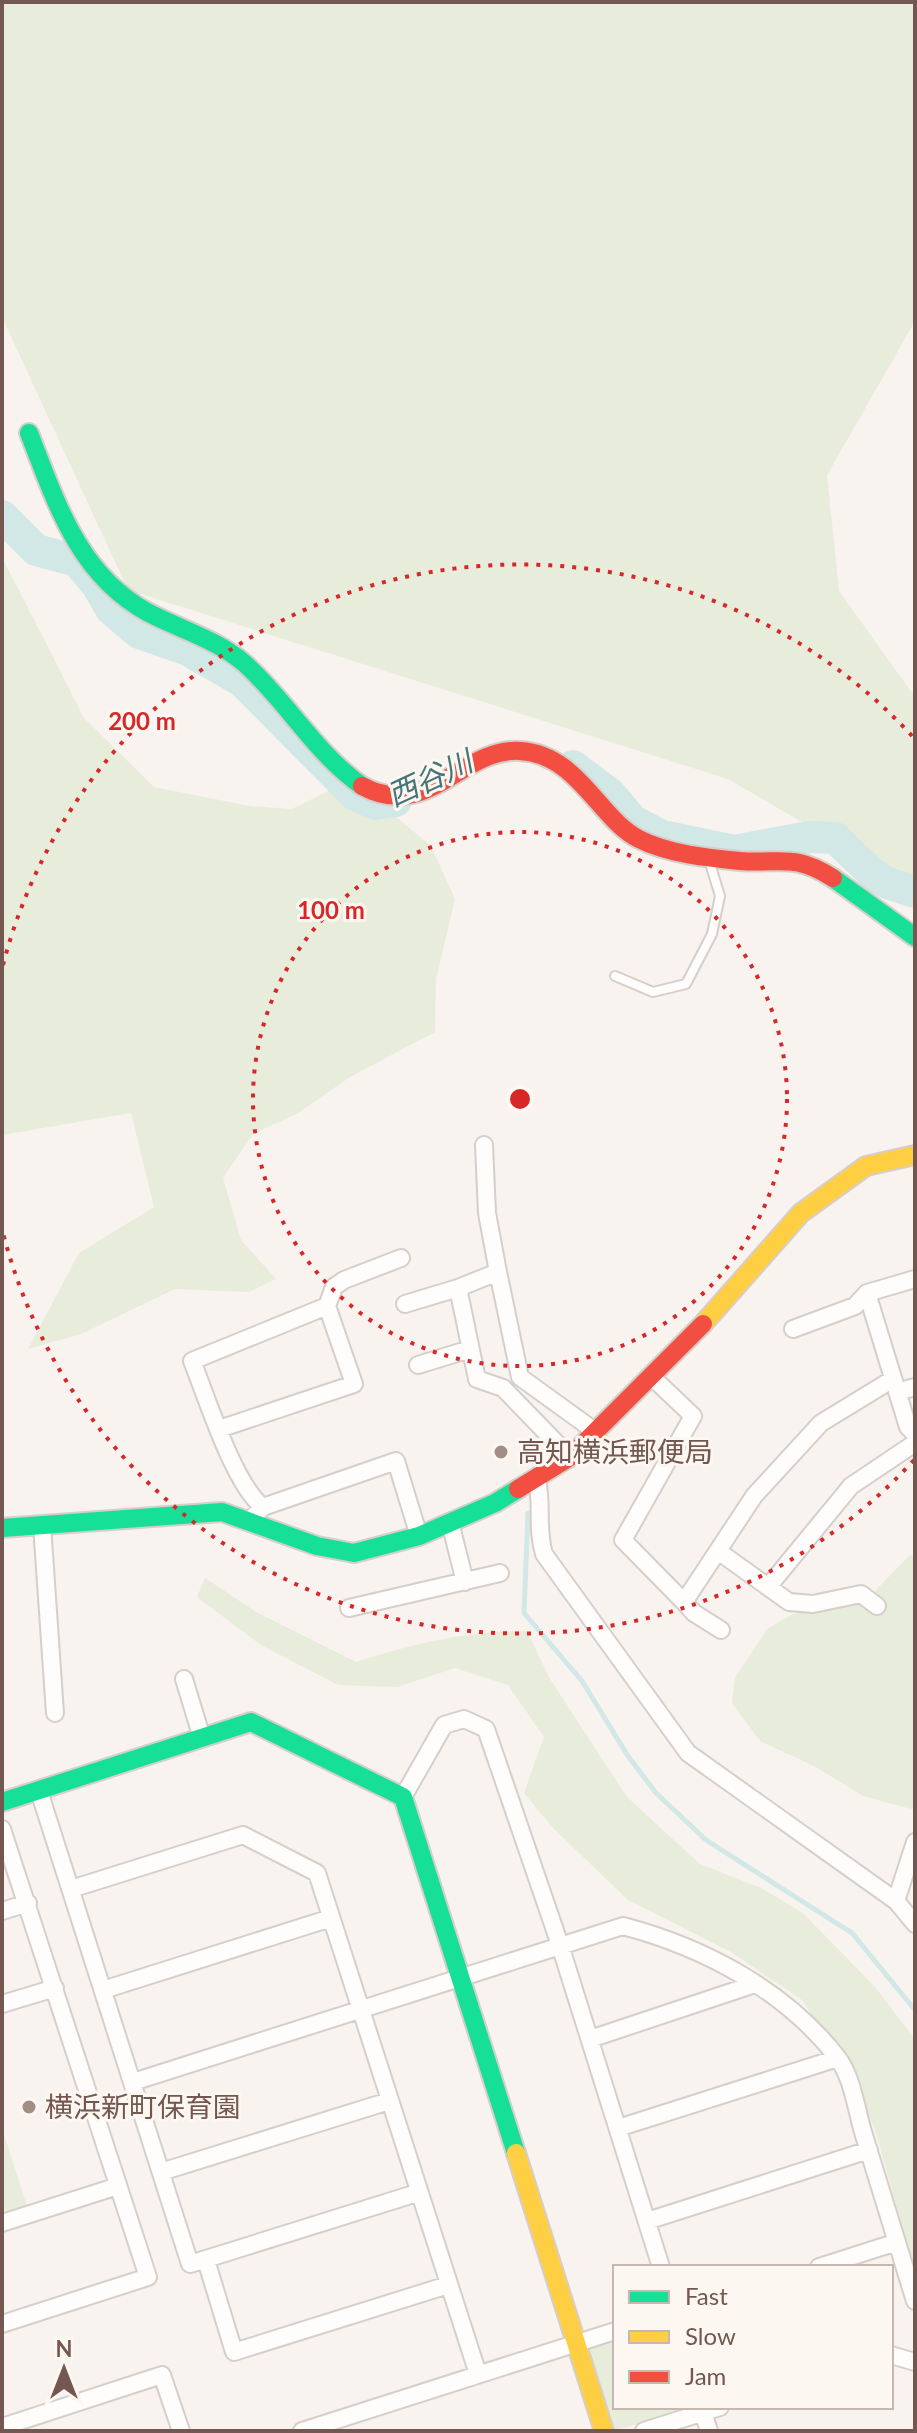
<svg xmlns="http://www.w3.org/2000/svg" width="917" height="2433" font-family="Lato,'Noto Sans JP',sans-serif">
<rect width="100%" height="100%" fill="#f8f3ee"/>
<path fill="#e8ecda" d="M2,2H915V321L827,475L839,591L915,697V888L728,779L128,590L2,317Z
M2,557L84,718L154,787L250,806L292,809L344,783L383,806L431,846L455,899L436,979L435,1032L350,1077L298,1113L253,1134L223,1178L241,1240L276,1279L249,1292L175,1289L81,1334L28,1349L79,1253L154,1207L131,1113L2,1135Z
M910,1555L915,1557V1810L863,1796L814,1766L760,1741L732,1703L735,1678L767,1629L791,1615L872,1594Z
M205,1578L256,1612L356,1662C413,1644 467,1631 527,1631L550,1679L627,1797L700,1864L761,1888L803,1913L875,1987L913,2037L915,2273L875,2129L850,2073L802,2000L731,1952L628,1900L552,1827L524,1793L544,1737L508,1685L455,1668L397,1687L338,1685L261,1645L197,1597Z
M2,2128L27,2206L2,2214Z
M615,2338V2407H693L614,2431L587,2347Z"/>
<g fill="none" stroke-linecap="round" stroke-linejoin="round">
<path stroke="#d1e8e6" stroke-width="5" d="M528,1513L524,1613L582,1681L628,1756L656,1793L706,1840L852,1933L915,2010"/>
<path stroke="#d1e8e6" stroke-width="32" d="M2,516L36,550L77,561L97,585L111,609L139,633L188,650L242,681L355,795L375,804L396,801
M573,766L610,794L633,821L662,836L734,851L809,837L835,838L873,874L887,883L915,892"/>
<defs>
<path id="lane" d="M615,976L653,992L686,984L712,934L720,896L709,860"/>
<path id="street" d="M484,1145L487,1213L498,1272
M458,1288L498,1272L520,1377L596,1432
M867,1293L908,1427L915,1434
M405,1304L458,1288L477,1379L503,1388L570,1457
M327,1306L334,1287L344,1280L401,1258
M793,1329L855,1306L867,1293L915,1279
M418,1365L470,1349
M653,1378L693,1416L623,1540L684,1602L754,1496L821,1423L893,1379
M897,1392L915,1387
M219,1429L354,1384L327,1306L192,1361C207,1398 234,1485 263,1507L251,1519
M537,1480C543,1507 536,1526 544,1554L688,1753L896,1901L915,1924
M263,1507L396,1461L419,1536
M450,1522L465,1582
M42,1525L55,1713
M718,1551L789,1602L813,1604L861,1594L877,1606
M768,1587L851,1486L915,1443
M684,1602L694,1613L721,1630
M349,1608L500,1573
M184,1679L202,1738
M39,1791L190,2264L417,2193
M403,1797L444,1725L464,1719L486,1729L560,1945L661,2267
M2,1829L148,2277L2,2324
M71,1889L243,1835L317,1873L478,2374
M896,1901L915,1842
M2,1911L28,1903
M103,1990L331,1918
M2,2004L55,1988
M590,2039L755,1984
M133,2082L623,1926C703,1947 785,1990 837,2057C852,2076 856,2108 863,2132C880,2188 898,2244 915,2301
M618,2128L838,2058
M161,2172L389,2101
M647,2221L869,2150
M2,2223L118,2186
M206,2260L234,2352L448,2285
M819,2267L897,2242
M891,2355L915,2362
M703,2412L709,2431
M2,2427L162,2375L181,2431
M302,2431L615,2331
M644,2431L720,2407"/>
<path id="fast" d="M29,433C56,502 78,574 147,612C179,629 216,639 244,663C286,700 315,753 362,786
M833,878L915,937
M2,1528L222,1512L317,1546L354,1553L419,1536L495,1503L518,1489
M2,1802L251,1722L403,1797L516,2153"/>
<path id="slow" d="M703,1324L801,1213L866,1166L915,1155
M516,2153L604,2431"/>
<path id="jam" d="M362,786C428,822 462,747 520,751C578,754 599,819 639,839C668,854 709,858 740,861C781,864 794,853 833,878
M518,1489L570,1457L703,1324"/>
</defs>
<use href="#lane" stroke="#d6ceca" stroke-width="12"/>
<use href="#street" stroke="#d6ceca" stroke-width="20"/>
<use href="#fast" stroke="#d6ceca" stroke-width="22"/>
<use href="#slow" stroke="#d6ceca" stroke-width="22"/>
<use href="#jam" stroke="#d6ceca" stroke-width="22"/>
<use href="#lane" stroke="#fefdfc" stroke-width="8"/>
<use href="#street" stroke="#fefdfc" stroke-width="16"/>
<use href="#fast" stroke="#16e098" stroke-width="18"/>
<use href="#slow" stroke="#ffcf43" stroke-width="18"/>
<use href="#jam" stroke="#f24e42" stroke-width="18"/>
</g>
<g fill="none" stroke="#d62828" stroke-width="4" stroke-dasharray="4 8">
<circle cx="520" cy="1099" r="267"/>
<path d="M914 1460A534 534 0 0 1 3 1233M3 965A534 534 0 0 1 914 738"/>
</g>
<g fill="#a28e87" stroke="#fdf7f1" stroke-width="3">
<circle cx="501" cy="1452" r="8"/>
<circle cx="29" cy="2107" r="8"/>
</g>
<g text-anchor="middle" stroke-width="6" stroke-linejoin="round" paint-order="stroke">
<g font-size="28" fill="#735750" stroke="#fdf7f1" text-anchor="start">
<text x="517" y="1462">高知横浜郵便局</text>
<text x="45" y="2117">横浜新町保育園</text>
</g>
<g font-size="30" font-style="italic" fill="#457677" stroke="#fdf7f1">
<text transform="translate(430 779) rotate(-25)" y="10">西谷川</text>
</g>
</g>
<circle cx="520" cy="1099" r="12" fill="#d62828" stroke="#fdf7f1" stroke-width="4"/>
<g font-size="24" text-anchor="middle" font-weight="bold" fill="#d62828" stroke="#fdf7f1" stroke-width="6" stroke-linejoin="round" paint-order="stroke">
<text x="142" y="730">200 m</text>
<text x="331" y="919">100 m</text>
</g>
<rect width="917" height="2433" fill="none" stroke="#735750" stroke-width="8"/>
<rect x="613" y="2265" width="280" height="144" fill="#fdf7f1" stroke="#c6b7b1" stroke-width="2"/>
<rect x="629" y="2291" width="40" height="12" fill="#16e098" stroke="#c6b7b1" stroke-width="2"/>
<text x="685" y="2305" font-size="24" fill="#735750">Fast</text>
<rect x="629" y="2331" width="40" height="12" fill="#ffcf43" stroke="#c6b7b1" stroke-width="2"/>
<text x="685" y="2345" font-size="24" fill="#735750">Slow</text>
<rect x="629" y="2371" width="40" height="12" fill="#f24e42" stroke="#c6b7b1" stroke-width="2"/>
<text x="685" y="2385" font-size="24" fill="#735750">Jam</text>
<g transform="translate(64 2369)" stroke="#fdf7f1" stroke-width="6" paint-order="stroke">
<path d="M0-6L14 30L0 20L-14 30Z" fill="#735750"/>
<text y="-12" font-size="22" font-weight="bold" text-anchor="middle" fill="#735750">N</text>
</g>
</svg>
